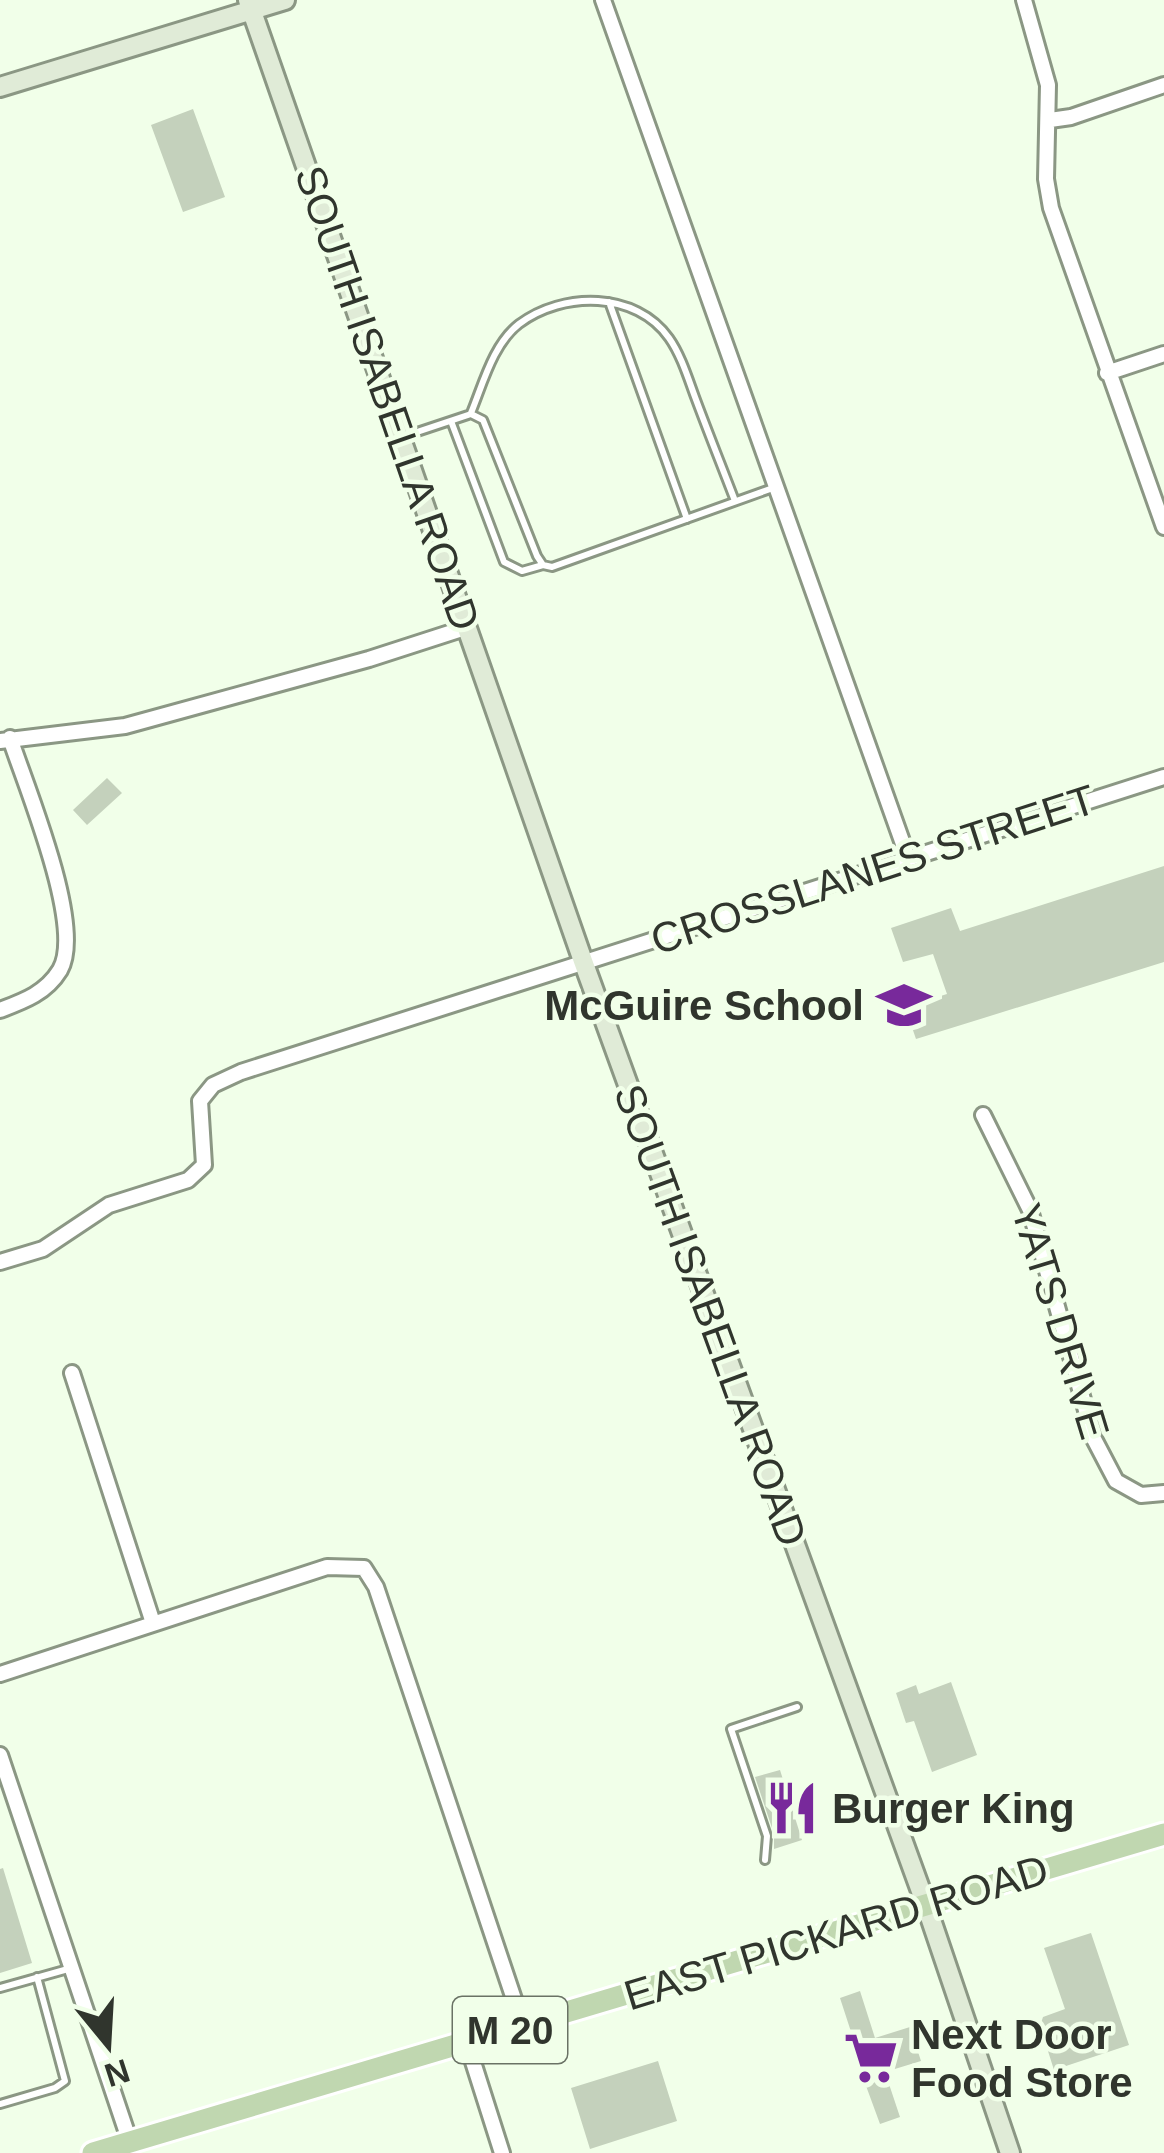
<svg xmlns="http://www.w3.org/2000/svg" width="1164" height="2153" font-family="Arial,sans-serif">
<rect width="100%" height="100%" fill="#f1ffe9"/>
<path fill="#c4d1bc" d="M193,109L225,197L183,212L151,125Z
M107,778L122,793L87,825L73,810Z
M1164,866V962L916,1039L905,1007L947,994L933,954L903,962L891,928L951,908L960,931Z
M951,1682L977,1755L932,1772L914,1721L906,1723L896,1693L916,1685L919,1694Z
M780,1770L802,1840L774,1849V1834L755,1777Z
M3,1868L32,1963L0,1973V1869Z
M1091,1933L1129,2045L1054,2070L1040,2026L1043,2017L1065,2009L1044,1948Z
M860,1991L875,2038L910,2027L921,2061L885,2072L900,2117L880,2124L851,2045L855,2044L840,1998Z
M658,2061L677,2121L590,2149L571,2088Z"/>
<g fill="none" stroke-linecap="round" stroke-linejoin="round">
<defs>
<path id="lane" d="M609,302L687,519
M471,413C483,384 493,344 519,324C563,291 636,291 669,338C681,355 688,378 695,397C708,432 722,467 735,501
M451,421L504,562L522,571L543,565
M405,436L471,414L483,420L537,556L543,565L552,567L773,488
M765,1860L767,1836L731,1729L797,1707
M0,1988L68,1969
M0,2104L55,2088L65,2081L37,1977"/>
<path id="street" d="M603,0L908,858
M1024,0L1048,85L1046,179L1051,208L1164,527
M1050,120L1071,117L1164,85
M1107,373L1164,354
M0,741L125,726L369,659L468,627
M0,1010C24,1001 46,993 60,970C85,927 26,787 10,738
M983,1115L1030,1210L1094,1439L1116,1481L1141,1495L1164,1493
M0,1262L43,1249L109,1205L188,1180L204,1165L200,1101L213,1085L241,1072L1164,777
M72,1373L153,1623
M0,1674L327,1567L364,1568L376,1587L523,2026
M0,1755L130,2142
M467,2043L502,2153"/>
<path id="secondary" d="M248,0L583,961L926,1905L1010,2153
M0,87L285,0"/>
<path id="primary" d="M93,2153L1164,1834"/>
</defs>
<use href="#lane" stroke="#8b9784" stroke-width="12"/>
<use href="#street" stroke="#8b9784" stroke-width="20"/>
<use href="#secondary" stroke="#8b9784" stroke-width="24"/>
<use href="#primary" stroke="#fff" stroke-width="27"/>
<use href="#lane" stroke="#fff" stroke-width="6"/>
<use href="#street" stroke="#fff" stroke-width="14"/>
<use href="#secondary" stroke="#e0ebd7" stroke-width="18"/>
<use href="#primary" stroke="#c0d7b0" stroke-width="21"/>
</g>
<defs>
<symbol id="school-bare" viewBox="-9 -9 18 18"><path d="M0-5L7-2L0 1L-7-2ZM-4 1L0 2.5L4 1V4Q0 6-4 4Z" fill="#78299b" stroke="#f1ffe9" stroke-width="2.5" paint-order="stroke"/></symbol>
<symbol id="restaurant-bare" viewBox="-9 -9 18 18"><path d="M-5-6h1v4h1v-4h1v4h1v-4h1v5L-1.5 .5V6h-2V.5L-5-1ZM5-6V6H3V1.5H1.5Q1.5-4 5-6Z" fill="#78299b" stroke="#f1ffe9" stroke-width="2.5" paint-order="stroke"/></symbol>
<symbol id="supermarket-bare" viewBox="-9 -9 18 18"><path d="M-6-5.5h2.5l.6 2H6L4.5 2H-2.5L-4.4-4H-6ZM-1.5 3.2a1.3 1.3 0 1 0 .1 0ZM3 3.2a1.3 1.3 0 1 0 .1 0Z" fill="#78299b" stroke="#f1ffe9" stroke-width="2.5" paint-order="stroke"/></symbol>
</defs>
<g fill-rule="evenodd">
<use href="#school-bare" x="866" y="967" width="76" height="76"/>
<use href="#restaurant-bare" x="754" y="1770" width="76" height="76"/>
<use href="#supermarket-bare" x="833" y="2020" width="76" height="76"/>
</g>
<g text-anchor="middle" stroke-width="9" stroke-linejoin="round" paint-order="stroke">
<rect fill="#f1ffe9" stroke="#6a7265" stroke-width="3" x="453" y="1997" width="114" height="66" rx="9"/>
<g font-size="39" font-weight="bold" fill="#30352d">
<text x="510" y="2044">M 20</text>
</g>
<g font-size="42" fill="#30352d" stroke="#f1ffe9">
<text transform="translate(388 398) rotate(71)" y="15">SOUTH ISABELLA ROAD</text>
<text transform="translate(873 869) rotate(-18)" y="15">CROSSLANES STREET</text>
<text transform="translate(711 1315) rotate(70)" y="15">SOUTH ISABELLA ROAD</text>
<text transform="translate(1061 1321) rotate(73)" y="15">YATS DRIVE</text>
<text transform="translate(836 1932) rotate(-17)" y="15">EAST PICKARD ROAD</text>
</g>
<g font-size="42" font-weight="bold" fill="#30352d" stroke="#f1ffe9" text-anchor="start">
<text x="864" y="1020" text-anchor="end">McGuire School</text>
<text x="832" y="1823">Burger King</text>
<text x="911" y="2049">Next Door<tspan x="911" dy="48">Food Store</tspan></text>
</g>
</g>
<g transform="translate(108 2045) rotate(162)" stroke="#f1ffe9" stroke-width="9" paint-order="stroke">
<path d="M0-9L21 45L0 30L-21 45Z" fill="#30352d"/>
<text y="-18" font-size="33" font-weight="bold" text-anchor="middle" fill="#30352d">N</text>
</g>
</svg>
